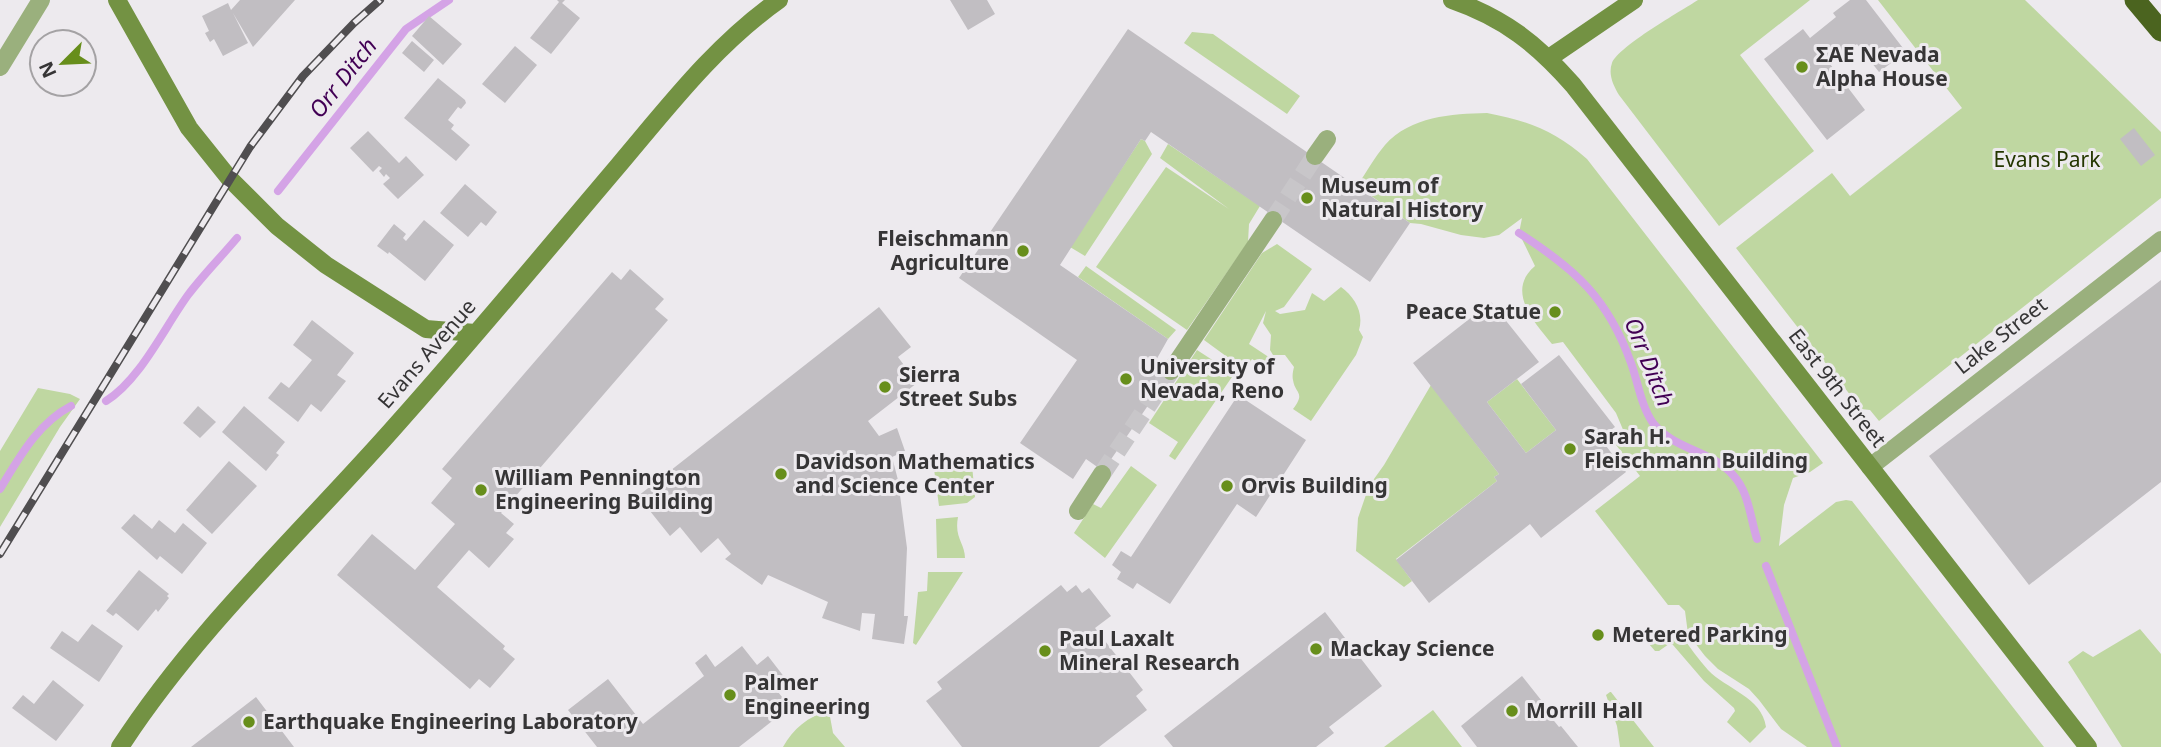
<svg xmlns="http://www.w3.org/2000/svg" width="2161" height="747" font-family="'Noto Sans',sans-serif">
<rect width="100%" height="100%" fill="#edeaee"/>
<path fill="#bfd7a1" d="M1698,0H1810L1740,55L1814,151L1719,226L1619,95C1613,85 1608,74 1612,63C1619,46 1681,11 1698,0Z
M1878,0H2025L2161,132V198L1879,421L1870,410L1861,409L1858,405L1736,248L1832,173L1850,196L1962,108Z
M1192,32L1213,34L1300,96L1287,114L1184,43Z
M1487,113C1529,121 1555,131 1587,159L1823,463L1810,472L1793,478L1784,505L1779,546L1836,502L1846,500L1852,501L2044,747H1807L1781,729L1759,700L1749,689L1718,669L1705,656L1688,634L1685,611L1679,605H1668L1595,511L1640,476L1613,441L1624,432L1616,413L1563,342L1552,344C1535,323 1505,291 1535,266L1519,233L1522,218L1499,235L1484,238L1461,235L1421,224L1410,223L1357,186C1366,173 1374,158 1385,145C1411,116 1451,114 1487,113Z
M1141,139L1145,141L1152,154L1085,256L1070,247Z
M1168,144L1260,206L1249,224L1248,242L1187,330L1096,267L1166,167L1229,209L1160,158Z
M1277,244L1312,269L1284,307L1275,311L1280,314L1305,310L1312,293L1324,301L1341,287C1355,297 1364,313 1359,330L1363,337L1356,355L1311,421L1293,409C1306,392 1295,394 1293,380C1292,376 1293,371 1294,367L1285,355H1273L1270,350L1271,335L1263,323L1266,311L1249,344L1273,360L1268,368L1252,359L1245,370L1204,340L1262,253Z
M1086,266L1176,330L1168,339L1078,277Z
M1197,350L1234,374L1175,460L1169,456L1178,442L1149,423Z
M1517,379L1556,430L1526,453L1487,402Z
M1431,385L1499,474L1494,477L1497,481L1396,559L1412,581L1404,587L1356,551L1358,518L1369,486L1384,465Z
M38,388L70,394L80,399L60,427L0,527V451Z
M972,465L975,497L967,503L939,506L934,469Z
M1131,466L1157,485L1105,558L1074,533L1093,504L1101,508Z
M958,517C954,538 965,543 965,558H937L936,519Z
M928,572H963L916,645L913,643L918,592L927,591Z
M2140,629L2161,654V747H2122L2068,662L2083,651L2093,657Z
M1663,632L1681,635C1690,647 1698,659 1708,670C1726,689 1762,697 1766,727L1750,743L1727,722L1735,711L1734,708L1704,681L1673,645L1669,644L1659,651H1655L1649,644Z
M1610,692H1611L1654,747H1620L1617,726L1606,695Z
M1433,710L1462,747H1384Z
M829,711L833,733L845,747H783C793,729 808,716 829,711Z"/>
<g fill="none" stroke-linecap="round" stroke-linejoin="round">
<path stroke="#d4a3e6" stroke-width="8" d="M278,191L406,29L449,0
M1519,233C1575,269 1608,298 1631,363C1638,382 1641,406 1653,423C1674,450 1711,450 1733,475C1749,492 1750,517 1757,539
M106,401C140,380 164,328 188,295C203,275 221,257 237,238
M0,489C19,458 38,423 71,406
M1766,566L1837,747"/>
</g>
<path fill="#c1bec2" d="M240,0H295L253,47L233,13L248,43L223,56L214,39L210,42L205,33L209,31L202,16L228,3L231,10Z
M557,0H565L562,3L580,18L551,54L530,38L559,2Z
M950,0H987L995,14L968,30Z
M1850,0H1866L1906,52L1879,72L1857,44L1830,64L1865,110L1827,140L1764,59L1803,29L1810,38L1836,17L1833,13Z
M429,16L462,44L443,65L412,36Z
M1128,29L1410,223L1370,282L1151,132L1145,141L1141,139L1060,265L1168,339L1155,362L1171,372L1103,471L1086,459L1073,479L1020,443L1077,360L959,278Z
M412,41L434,60L424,72L402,53Z
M515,46L537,65L505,103L482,84Z
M438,78L465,100L466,103L461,109L458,107L448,120L454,125L451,129L470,145L456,161L404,118Z
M2134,128L2155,155L2141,166L2120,139Z
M368,131L399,163L406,156L424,175L398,199L383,184L390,178L386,174L384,177L379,171L382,168L379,166L373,172L350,148Z
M465,184L497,212L486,226L481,222L468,237L440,213Z
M424,220L454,245L425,281L389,252L388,254L377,246L394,224L406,234L403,238L406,241Z
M630,269L664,299L655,309L668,320L501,513L514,524L506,533L514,539L489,568L469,550L437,587L505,646L503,649L515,659L490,688L479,679L470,689L337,575L372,534L415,570L455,524L431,503L452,478L442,469L612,272L621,280Z
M2161,280V482L2029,585L1929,456Z
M1491,302L1539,362L1487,402L1526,453L1556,430L1521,384L1559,355L1615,427L1600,438L1626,472L1541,538L1530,524L1429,603L1396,560L1497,481L1494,477L1499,474L1413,363Z
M879,307L911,347L898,357L917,383L868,421L879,436L897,428L905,451L892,457L898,480L907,548L904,616H908L904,644L872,639L875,614L862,613L860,631L822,618L828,602L768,575L762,585L725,559L731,554L718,538L701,553L680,527L670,536L638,496Z
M312,320L354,353L337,375L346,381L321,412L311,404L298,422L268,398L281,382L289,388L312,360L293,345Z
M1238,395L1306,440L1256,517L1237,504L1170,604L1137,583L1133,589L1117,579L1121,572L1112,565L1121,551L1131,557Z
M198,406L216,422L200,438L183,423Z
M244,406L285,442L276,453L279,455L266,471L222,432Z
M229,461L257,486L212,534L186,510Z
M134,514L152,529L159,520L175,533L183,523L207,543L182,574L160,556L157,560L121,528Z
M139,570L169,594L167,596L169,598L158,612L156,609L138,631L116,613L113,616L106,611Z
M1061,585L1067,592L1076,585L1082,593L1089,588L1111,616L1095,628L1143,690L1136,696L1147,710L1099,747H962L926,701L942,689L937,682Z
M1325,612L1382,686L1329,727L1334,733L1316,747H1173L1164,736Z
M92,624L123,646L99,682L50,648L62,631L78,642Z
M742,646L757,665L768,656L785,678L774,687L790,707L739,747H597L568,710L608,679L643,724L704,676L695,663L706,654L715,667Z
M1522,676L1545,705L1543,707L1550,716L1559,727L1561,726L1578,747H1477L1461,726Z
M53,680L84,705L56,741L12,708L23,695L34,704Z
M256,697L294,747H191Z"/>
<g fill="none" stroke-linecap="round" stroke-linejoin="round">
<path stroke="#c8c6c9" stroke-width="18" stroke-dasharray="18 9" stroke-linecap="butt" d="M1273,220L1315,156
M1102,474L1171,371"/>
<path stroke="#9ab07d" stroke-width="18" d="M0,67L41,0
M1315,156L1327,139
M1171,371L1273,220
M1870,467L2161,240
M1078,511L1102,474"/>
<path stroke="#739243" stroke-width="18" d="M117,0L189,128L229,178L277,226L326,265L426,329L475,333
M1452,0C1504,18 1537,44 1573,85L2088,747
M1549,58L1634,0
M120,747C198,627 304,530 398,423C473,339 545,252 618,166C668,107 715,45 779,0"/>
<path stroke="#4b641f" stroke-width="21" d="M2135,0L2161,31"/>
<defs>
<path id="rail" d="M0,554L250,147L303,76L354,23L380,0"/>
</defs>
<use href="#rail" stroke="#504e50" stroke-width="8"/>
<use href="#rail" stroke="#edeaee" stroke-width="5" stroke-dasharray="16" stroke-linecap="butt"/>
</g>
<g fill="#678e1b" stroke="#edeaee" stroke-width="2.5">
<circle cx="1802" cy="67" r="7"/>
<circle cx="1307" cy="198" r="7"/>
<circle cx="1023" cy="251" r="7"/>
<circle cx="1555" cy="312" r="7"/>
<circle cx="1126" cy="379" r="7"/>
<circle cx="885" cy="387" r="7"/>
<circle cx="1570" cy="449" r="7"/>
<circle cx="781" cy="474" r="7"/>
<circle cx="1227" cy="486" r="7"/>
<circle cx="481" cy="490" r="7"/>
<circle cx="1598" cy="635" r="7"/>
<circle cx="1316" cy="649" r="7"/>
<circle cx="1045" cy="651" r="7"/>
<circle cx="730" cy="695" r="7"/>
<circle cx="1512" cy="711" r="7"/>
<circle cx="249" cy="722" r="7"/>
</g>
<g text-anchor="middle" stroke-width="6" stroke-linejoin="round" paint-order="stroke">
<g font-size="21" font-weight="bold" fill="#363536" stroke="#edeaee" text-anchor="start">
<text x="1816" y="62">ΣΑΕ Nevada<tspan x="1816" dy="24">Alpha House</tspan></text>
<text x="1321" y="193">Museum of<tspan x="1321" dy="24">Natural History</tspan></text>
<text x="1009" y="246" text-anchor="end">Fleischmann<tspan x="1009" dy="24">Agriculture</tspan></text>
<text x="1541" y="319" text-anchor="end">Peace Statue</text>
<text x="1140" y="374">University of<tspan x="1140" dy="24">Nevada, Reno</tspan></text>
<text x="899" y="382">Sierra<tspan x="899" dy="24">Street Subs</tspan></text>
<text x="1584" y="444">Sarah H.<tspan x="1584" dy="24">Fleischmann Building</tspan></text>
<text x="795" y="469">Davidson Mathematics<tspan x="795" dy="24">and Science Center</tspan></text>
<text x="495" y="485">William Pennington<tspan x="495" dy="24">Engineering Building</tspan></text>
<text x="1241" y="493">Orvis Building</text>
<text x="1612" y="642">Metered Parking</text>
<text x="1059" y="646">Paul Laxalt<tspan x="1059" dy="24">Mineral Research</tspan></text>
<text x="1330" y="656">Mackay Science</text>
<text x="744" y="690">Palmer<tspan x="744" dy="24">Engineering</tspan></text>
<text x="1526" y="718">Morrill Hall</text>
<text x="263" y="729">Earthquake Engineering Laboratory</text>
</g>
<g font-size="21" fill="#243600" stroke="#edeaee">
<text x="2047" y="167">Evans Park</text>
</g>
<g font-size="21" fill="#363536" stroke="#edeaee">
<text transform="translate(2001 336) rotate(-38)" y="7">Lake Street</text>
<text transform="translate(427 354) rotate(-49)" y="7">Evans Avenue</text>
<text transform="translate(1837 388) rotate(52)" y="7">East 9th Street</text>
</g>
<g font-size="23" font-style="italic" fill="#420054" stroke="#edeaee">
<text transform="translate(343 78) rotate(-52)" y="8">Orr Ditch</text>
<text transform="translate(1649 362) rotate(68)" y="8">Orr Ditch</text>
</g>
</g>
<g transform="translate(63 63) rotate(246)"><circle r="33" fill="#edeaee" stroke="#a4a2a4" stroke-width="2"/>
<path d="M0-5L12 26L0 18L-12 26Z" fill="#678e1b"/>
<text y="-10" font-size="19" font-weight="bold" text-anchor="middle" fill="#363536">N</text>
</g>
</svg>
